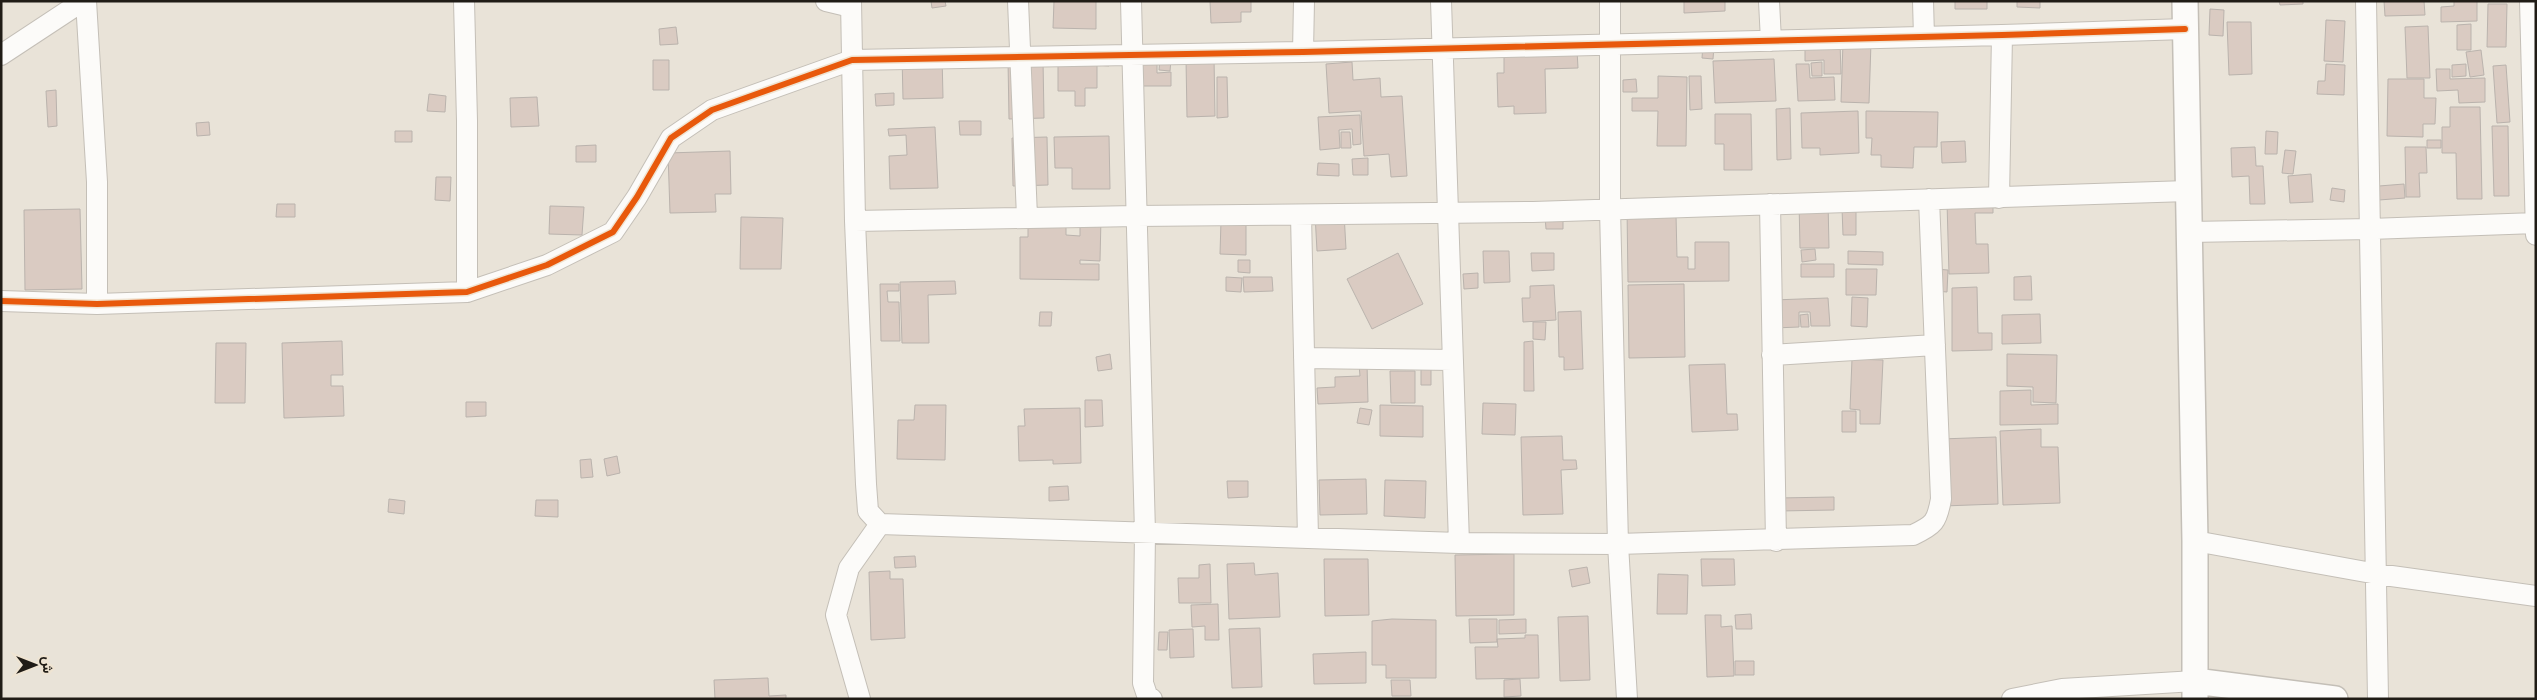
<svg xmlns="http://www.w3.org/2000/svg" width="2537" height="700" font-family="Signika,Vazirmatn,sans-serif">
<rect width="100%" height="100%" fill="#e9e3d8"/>
<path fill="#dacbc2" stroke="#bab3ad" d="M931,1H945L946,6L932,8Z
M1054,1H1096V29L1053,28Z
M1210,1H1251V12H1241V22L1211,23Z
M1684,1H1725V11L1684,13Z
M1955,1H1987V9H1955Z
M2017,1H2040V8L2017,7Z
M2279,1H2303V4L2280,5Z
M2384,1H2424L2425,15L2385,16Z
M2454,1H2477V21L2441,22V7L2454,6Z
M2488,4H2507L2506,47H2487Z
M2210,9L2224,10L2223,36L2209,35Z
M2326,20L2345,21L2343,62L2324,61Z
M2227,22H2251L2252,74L2229,75Z
M2471,24V50H2457V25Z
M2428,26L2430,78H2407L2405,27Z
M676,27L678,44L660,45L659,29Z
M1805,42H1840L1841,74H1824V60L1805,61Z
M1843,42H1871L1869,103L1841,102Z
M1703,45L1714,46L1713,59L1702,58Z
M1577,50L1578,68L1545,69L1546,113L1514,114V106L1498,107L1497,73H1504V52Z
M2481,50L2484,75L2470,77L2466,52Z
M1109,52V66L1097,65V88H1085V106H1075V91H1058V59Z
M942,55L943,98L903,99L902,56Z
M1214,58L1215,116L1187,117L1186,59Z
M1157,59V73L1171,72V86H1143L1142,60Z
M1160,59L1171,60L1170,71L1159,70Z
M1774,59L1776,101L1715,103L1713,61Z
M653,60H669V90H653Z
M1008,60H1043L1044,118L1009,119Z
M1352,62L1353,80L1380,78L1381,97L1402,96L1407,176L1391,177L1389,154L1364,156L1361,111L1329,113L1326,64Z
M1822,62V76H1812L1811,63Z
M1796,64H1809L1810,78L1834,77L1835,100L1798,101Z
M2326,64L2345,65L2344,95L2317,94L2318,81H2325Z
M2466,64V76L2452,77V65Z
M2506,65L2510,122L2497,123L2493,66Z
M2436,69H2450V79L2485,78V102L2459,103L2458,90L2437,91Z
M1658,76L1687,77L1686,146H1657L1658,111H1632V98H1658Z
M1689,76H1701L1702,109L1690,110Z
M1217,77H1227L1228,117L1217,118Z
M1636,79L1637,92H1623V80Z
M2388,79H2424V98H2436L2435,124H2423V137L2387,136Z
M56,90L57,126L48,127L46,91Z
M894,93V105L876,106L875,94Z
M429,94L446,96L445,112L427,111Z
M537,97L539,126L511,127L510,98Z
M2450,107H2480L2482,199H2457L2456,153H2442V127H2450Z
M1790,108L1791,159L1777,160L1776,109Z
M1858,111L1859,153L1820,155V148H1802L1801,113Z
M1866,111L1938,112L1937,147H1914L1913,168L1881,167V155H1871L1872,138H1866Z
M1715,114H1751L1752,170H1724V144H1715Z
M1360,115L1361,144L1353,145L1352,129L1339,130L1340,148L1320,150L1318,117Z
M959,121H981V135H960Z
M209,122L210,135L197,136L196,123Z
M2492,126H2508L2509,196H2494Z
M935,127L938,188L890,189L889,156L907,155L906,135L889,136L888,129Z
M395,131H412V142H395Z
M2266,131L2278,132L2277,154H2265Z
M1341,132H1350L1351,148H1341Z
M1109,136L1110,189H1072V168H1055L1054,137Z
M1047,137L1048,185L1013,186L1012,138Z
M2427,140H2441V148H2427Z
M1965,141L1966,162L1942,163L1941,142Z
M596,145V162H576V146Z
M2255,147L2256,166H2263L2265,204H2250L2249,176L2232,177L2231,148Z
M2405,147H2426L2427,173H2419L2420,197H2406Z
M2285,150L2296,151L2293,174L2282,173Z
M730,151L731,194H715L716,212L670,213L668,153Z
M1368,158V175H1353L1352,159Z
M1318,163L1339,164V176L1317,175Z
M2311,174L2313,202L2290,203L2288,176Z
M436,177H451L450,201L435,200Z
M2404,184L2405,198L2379,200V186Z
M2332,188L2345,190L2344,202L2330,200Z
M1799,201H1828L1829,248H1800Z
M1993,201V213H1975L1976,244H1988L1989,273L1949,274L1947,202Z
M277,204H295V217H276Z
M550,206L584,207L582,235L549,234Z
M1627,208L1676,215L1677,257H1688V269H1695V242H1729V281L1628,282Z
M1842,208H1856V235H1843Z
M80,209L82,289L25,290L24,210Z
M1344,213L1346,249L1317,251L1315,214Z
M1563,215V229H1546L1545,216Z
M741,217L783,218L781,269H740Z
M1028,218L1066,219V235L1080,236V218H1101L1100,261L1080,260V264H1099V280L1020,279V237H1028Z
M1221,221H1246V255L1220,254Z
M1815,249L1816,260L1802,262L1801,250Z
M1483,251H1509L1510,282L1484,283Z
M1848,251L1883,252V265L1848,264Z
M1398,253L1423,304L1372,329L1347,279Z
M1531,253H1554V270L1532,271Z
M1238,260H1250V273L1238,272Z
M1801,264H1834V277H1801Z
M1846,269H1877L1876,295H1846Z
M1935,269L1948,270L1947,292L1935,291Z
M1478,273V288L1464,289L1463,274Z
M2031,276L2032,300H2014V277Z
M1226,277L1242,278L1241,292L1226,291Z
M1243,277H1272L1273,291L1244,292Z
M955,281L956,294L928,295L929,343H902L900,282Z
M880,284H899V291H887L888,302H899L900,341H881Z
M1684,284L1685,357L1629,358L1628,285Z
M1554,285L1556,320L1523,322L1522,298H1530V286Z
M1977,287L1978,333H1992V350L1952,351V288Z
M1852,297L1868,298L1867,327L1851,326Z
M1828,298L1830,326H1811L1810,312H1799V327L1774,328L1773,300Z
M1581,311L1583,369L1564,370V357H1559L1558,312Z
M1040,312H1052L1051,326H1039Z
M1808,314L1809,327H1801L1800,315Z
M2040,314L2041,343L2002,344V315Z
M1533,322H1546L1545,340L1533,339Z
M342,341L343,375H331V386H343L344,416L284,418L282,343Z
M1533,341L1534,391H1524V342Z
M216,343H246L245,403H215Z
M1110,354L1112,369L1098,371L1096,357Z
M2007,354L2057,355L2056,403L2033,402V387L2007,386Z
M1852,359L1883,360L1880,424H1860V410L1850,409Z
M1359,364H1367L1368,402L1318,404L1317,388L1335,387V377L1360,376Z
M1421,364H1431V385H1421Z
M1725,364L1727,414H1737L1738,430L1692,432L1689,365Z
M1390,371H1415V403H1391Z
M2031,390V405L2058,404V424L2000,425V391Z
M1085,400H1102L1103,426L1085,427Z
M466,402H486V416L466,417Z
M1483,403L1516,404L1515,435L1482,434Z
M915,405H946L945,460L897,459L898,420H914Z
M1380,405L1423,406V437L1380,436Z
M1080,408L1081,463L1053,464V460L1019,461L1018,426H1025L1024,409Z
M1360,408L1372,410L1369,425L1357,423Z
M1842,411H1856V432H1842Z
M2041,429V447H2058L2060,503L2003,505L2000,431Z
M1562,436L1563,460H1576L1577,469L1561,470L1563,514L1523,515L1521,437Z
M1996,437L1998,504L1943,506L1941,439Z
M617,456L620,473L607,476L604,459Z
M591,459L593,477L581,478L580,460Z
M1366,479L1367,514L1320,515L1319,480Z
M1385,480L1426,481L1425,518L1384,516Z
M1227,481H1248V497L1228,498Z
M1068,486L1069,500L1049,501V487Z
M1834,497V510L1779,511L1778,498Z
M389,499L405,501L404,514L388,512Z
M536,500H558V517L535,516Z
M1514,554V615L1456,616L1455,555Z
M915,556L916,567L895,568L894,557Z
M1324,559H1368L1369,615L1325,616Z
M1701,559H1734L1735,585L1702,586Z
M1254,563L1255,575L1278,573L1280,617L1229,619L1227,564Z
M1210,564L1211,603H1179L1178,578H1199V565Z
M1587,567L1590,583L1572,587L1569,570Z
M890,571V579H903L905,638L871,640L869,572Z
M1658,574L1688,575L1687,614H1657Z
M1218,604L1219,640H1205V626L1192,627L1191,605Z
M1751,614L1752,629H1736L1735,615Z
M1705,615H1721V627L1732,626L1734,676L1707,677Z
M1588,616L1590,680L1560,681L1558,617Z
M1392,619L1436,620V678H1386V665H1372V621Z
M1469,619H1497V642L1470,643Z
M1526,619V633L1499,634V620Z
M1260,628L1262,687L1232,688L1229,629Z
M1193,629L1194,657L1170,658L1169,630Z
M1159,632H1168L1167,650H1158Z
M1525,635H1538L1539,678L1476,679L1475,647H1498L1497,639L1525,638Z
M1366,652V683L1314,684L1313,654Z
M1735,661H1754V675H1735Z
M768,678L769,696L786,695V699H715L714,680Z
M1520,679L1521,696L1504,697V680Z
M1391,680H1410L1411,696H1392Z"/>
<g fill="none" stroke-linecap="round" stroke-linejoin="round">
<defs>
<path id="minor" d="M86,1L97,182V304
M464,1L467,121V292
M826,1L851,7
M851,1L855,221L866,484L868,511L880,524L1459,543L1618,544L1913,535C1934,525 1937,522 1941,499L1929,199
M1018,1L1027,217
M1131,1L1145,533L1143,683L1147,695L1152,699
M1441,1L1459,543
M1610,1V209L1618,544L1627,699
M1769,1L1771,41
M1923,1L1924,37
M2366,1L2378,699
M2530,1L2536,235
M1303,52L1304,1
M1,55L83,1
M1999,198L2002,35
M1770,204L1776,541
M1301,215L1308,538
M855,221L1136,216L1533,212L2188,191
M2189,232L2370,229L2536,223
M1,301L97,304L467,292L547,265L613,232L637,197L671,138L712,110L852,60L1303,52L2002,35L2185,29
M1772,355L1935,345
M1304,358L1453,360
M2195,541L2377,574L2536,596
M860,699L836,615L849,568L880,524
M2012,699L2062,689L2195,681"/>
<path id="tertiary" d="M2185,1L2195,541V699
M2195,681L2335,699"/>
</defs>
<use href="#minor" stroke="#c4bfb7" stroke-width="22"/>
<use href="#tertiary" stroke="#c4bfb7" stroke-width="28"/>
<use href="#minor" stroke="#fcfbf9" stroke-width="20"/>
<use href="#tertiary" stroke="#fcfbf9" stroke-width="25"/>
<defs>
<path id="cycleway" d="M1,301L97,304L467,292L547,265L613,232L637,197L671,138L712,110L852,60L1303,52L2002,35L2185,29"/>
</defs>
<use href="#cycleway" stroke="#efe4d2" stroke-width="9"/>
<use href="#cycleway" stroke="#e8590c" stroke-width="6"/>
</g>
<rect width="2537" height="700" fill="none" stroke="#201c16" stroke-width="5"/>
<g transform="translate(35 665) rotate(90)" stroke="#efe4d2" stroke-width="4" paint-order="stroke">
<path d="M0-4L9 19L0 12L-9 19Z" fill="#201c16"/>
<text y="-8" font-size="14" font-weight="bold" text-anchor="middle" fill="#201c16">ش</text>
</g>
</svg>
